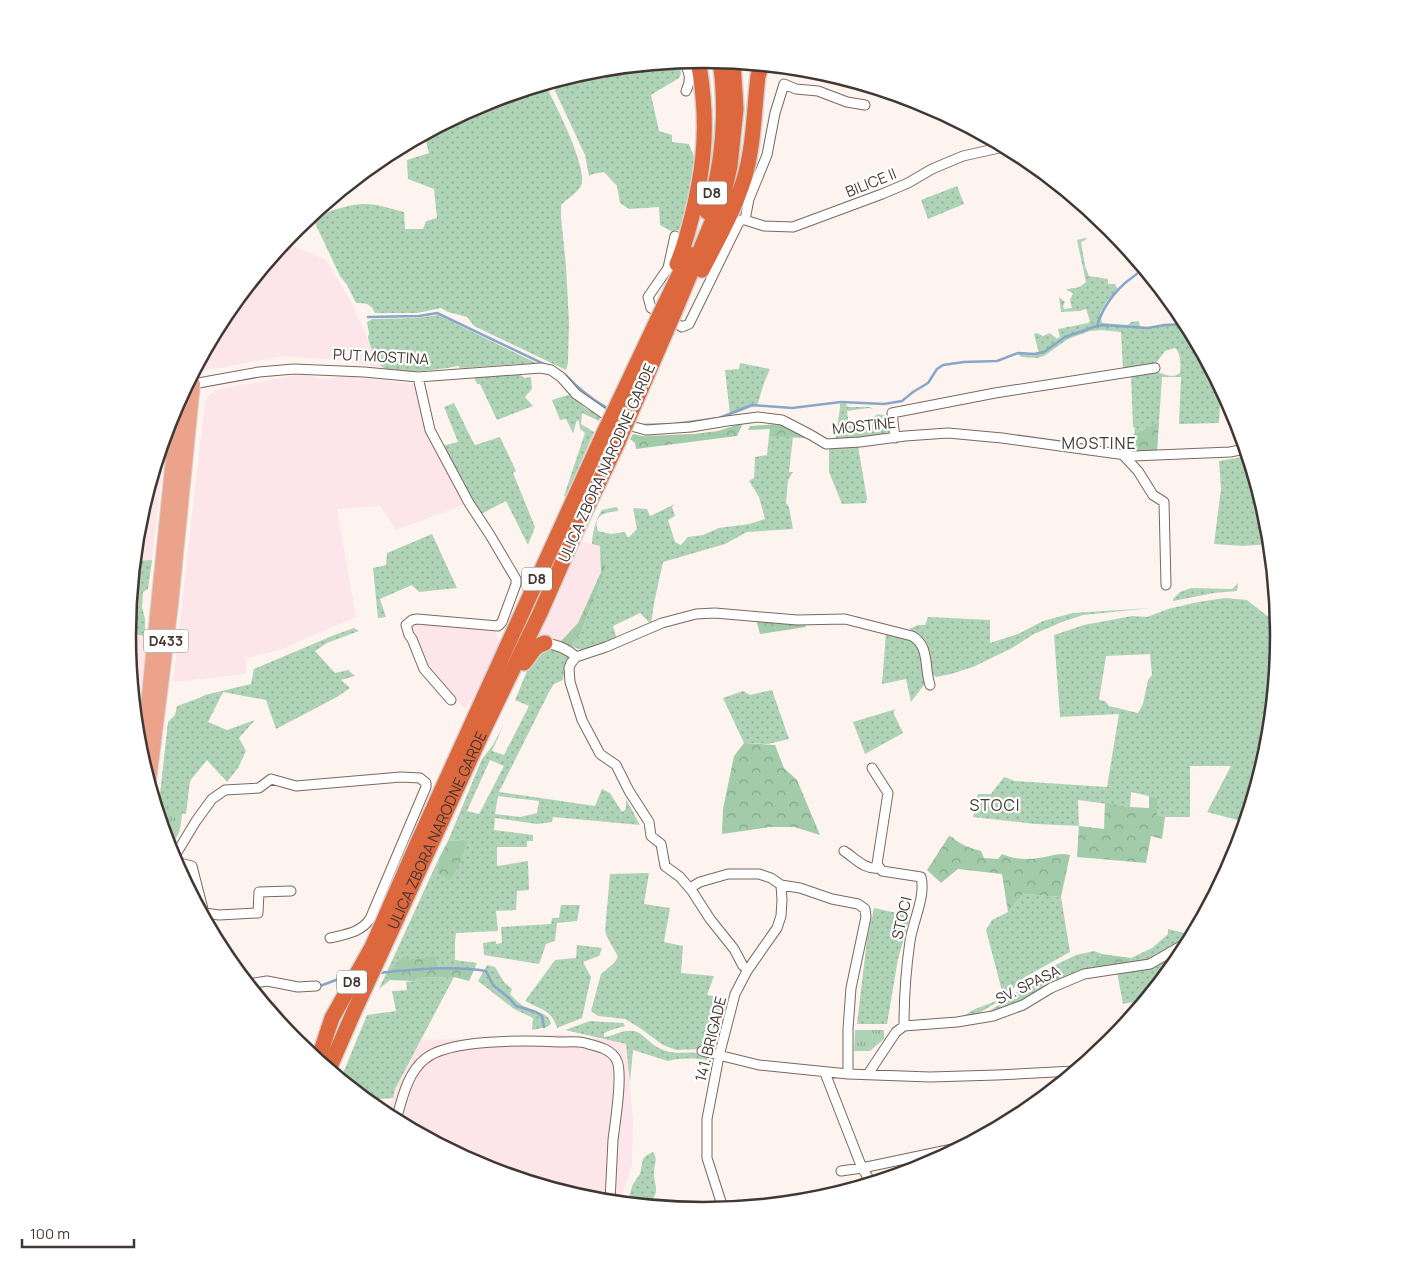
<svg xmlns="http://www.w3.org/2000/svg" width="1406" height="1269" font-family="Manrope,sans-serif">
<defs>
<pattern id="grass-dots" width="8" height="8" patternUnits="userSpaceOnUse" patternTransform="scale(1.25)"><rect width="8" height="8" fill="#afd3b6"/><path d="M2 2h.1M6 6h.1" fill="none" stroke="#90ac95" stroke-width="1.8" stroke-linecap="round"/></pattern>
<pattern id="forest-crowns" width="20" height="18" patternUnits="userSpaceOnUse" patternTransform="scale(1.25)"><rect width="20" height="18" fill="#a2cbaa"/><path d="M2 6a3 3 0 1 1 6 0M12 15a3 3 0 1 1 6 0" fill="none" stroke="#86a68b"/></pattern>
<pattern id="park-tufts" width="24" height="20" patternUnits="userSpaceOnUse" patternTransform="scale(1.25)"><rect width="24" height="20" fill="#afd3b6"/><path d="M3 7l-1-3M5 7V3M7 7l1-3M15 17l-1-3M17 17v-4M19 17l1-3" fill="none" stroke="#90ac95"/></pattern>
</defs>
<rect width="100%" height="100%" fill="#fef4ef"/>
<path fill="#fce6ea" d="M284,242L326,260L353,305L372,350L378,362L383,368L337,360L284,356L207,370H195L224,314Z
M306,373L312,377L325,379L347,376L415,384L466,504L396,530L380,506L337,509L356,617L279,650L246,658V674L173,682L205,403L209,395L216,390Z
M164,436H166L152,560L135,561L138,522Z
M582,541L600,546L601,571L578,623L561,641L540,634Z
M414,623L442,624L495,631L500,646L485,679L465,709L435,677L423,662L412,629Z
M127,633L148,637L136,726L127,634Z
M558,1034L613,1040L627,1044L633,1123L632,1165L624,1189L616,1202L590,1199L482,1166L388,1116L395,1089L421,1040L531,1037Z"/>
<path fill="url(#grass-dots)" fill-rule="evenodd" d="M679,61L681,74L679,78L651,95L659,131L672,135V142L689,144L694,157L692,178L680,230L671,231L660,225L659,207L629,209L620,203L617,186L604,172L593,174L589,176L585,155L551,82L591,70Z
M545,84C554,102 589,169 581,186C577,193 567,199 561,205V217L566,266L569,322L568,363L566,370L474,326L467,317L448,312L441,308L417,313H375C371,303 365,303 356,303L347,285L340,276L314,221C320,212 354,203 365,204C378,204 392,209 404,212L405,229H423L426,221L437,218L434,189L408,179L407,160L429,153L424,134L483,102Z
M957,186L964,204L928,219L921,200Z
M1085,238L1087,239L1081,242L1085,266L1089,276L1108,279V284H1115L1118,290L1107,301L1100,313L1102,323L1128,325L1131,322L1139,321L1140,327H1149L1186,323L1229,403H1220L1219,423L1179,424L1181,377H1162L1159,422L1134,434L1135,428L1133,427L1131,375C1139,374 1149,371 1157,372C1166,374 1171,379 1180,373C1181,366 1181,353 1175,348L1165,351L1156,363L1139,367L1123,369L1121,332L1101,330L1090,331L1068,339L1044,356L1037,358L1021,357L1018,354L1020,353L1032,355L1039,353L1034,334L1037,333L1043,336L1050,333L1057,339L1060,337L1058,329L1088,323L1090,321L1086,309L1080,311L1061,312L1059,297L1065,302L1063,306L1064,309L1072,308L1070,300L1073,293L1066,290C1075,286 1076,291 1086,282L1077,240Z
M438,315L536,363L460,368L458,366C442,369 393,377 381,366C374,359 371,347 368,338L369,333L367,322L372,319L416,318Z
M740,363L770,369L764,383L757,406C748,407 739,413 730,415L725,370L739,369Z
M519,374L525,378L531,377L532,389L525,397L533,406L497,420L480,384H477L474,377Z
M571,394L585,408L601,416L599,421L582,413L581,424L594,432L566,496H564L585,433L580,429L579,421L577,420L573,433L566,419L560,420L552,400Z
M454,403L473,442L475,445L500,437L516,471L513,473L535,527L528,545L506,501L481,514L471,502L442,446L458,442L444,407Z
M846,403L847,407H870L873,409L869,408L847,411L849,426L870,423L876,415C889,412 893,425 888,436H863L861,438L835,441L840,408V404Z
M769,436H793L789,472H793L788,480L786,503L789,507L793,529L747,532L725,544L663,562L654,603L651,624L640,613L613,626L617,639L581,650L571,646L581,632L606,569L600,546L592,544C593,531 595,521 602,510L616,507L618,509V511C606,512 592,515 598,531L611,534L625,532L628,538L637,529L633,508L647,509L650,516L675,504L672,507L675,516L668,520L675,542L681,545L688,537L703,535L719,528L749,524L765,519L759,497L749,481L754,478L755,457L767,455Z
M858,446L867,499L866,503L842,504L829,472V448Z
M1248,456L1268,522L1270,544L1243,546L1214,544L1221,489L1219,461Z
M432,534L457,588L419,592L412,585L380,599L386,617L378,618L373,568L386,565L387,553Z
M152,560L148,589L143,592L142,607L145,619V636L127,633L135,561Z
M1238,583L1237,591L1214,593L1173,601V599L1180,592L1191,588L1232,589Z
M1225,598L1247,600L1275,622L1278,627L1279,635L1268,747L1245,822L1207,812L1231,766H1190V817H1157V798L1131,792L1130,807L1078,800L1079,826L1036,824L973,817L978,794H991L1004,777L1015,781L1107,787L1119,714L1060,717L1054,635L1084,625L1132,616L1147,617L1168,609L1198,602ZM1150,654L1152,675L1148,680L1143,704L1138,713L1109,706L1105,701L1099,700L1106,656Z
M1152,608L1083,615L1062,622L1034,634L1012,648L973,667L951,674L936,677L932,674C929,656 929,637 909,629L918,625H925L928,617L990,620V643L1018,634L1043,621L1073,613Z
M354,628L359,631L327,643L315,651L335,673L348,670L355,676L341,680L350,688L337,697L276,729L266,700L223,692L208,722L227,730L255,720L239,738L246,751L238,768L227,782L207,760L190,781L186,814L158,811L157,804L160,794L168,722L175,715L177,706L199,698L205,695L251,684L254,669L332,636Z
M886,632C894,634 906,635 913,640C925,647 924,672 924,685L911,702L906,679L882,684Z
M553,649L562,651L569,654C568,666 564,668 563,680L554,684L549,692L499,792L595,806L602,789L610,793L622,812L626,809V799L640,825L553,817L552,822L537,824L495,818L494,830L533,835V841H527V847H497V866L528,861L529,890L517,891L516,910L496,911L498,931L456,933L455,942V960L477,963L475,968H439L435,958L407,959L386,975L390,980L379,989L439,858L437,873L464,840L448,841L482,759L493,745L504,724L492,751L504,755L529,706L515,700C520,690 530,660 537,653C541,650 548,650 553,649ZM490,760L504,766L479,814L467,811ZM498,796L539,801L537,813L520,817L495,814Z
M772,690L789,739L768,744L744,743L723,698L743,691L750,695Z
M896,709L893,712L903,733L865,754L853,722Z
M649,873L644,904L670,908L664,942L683,946L681,973L714,976L707,995L723,998L711,1050L705,1049L676,1050L663,1045L640,1028L625,1019L598,1016L591,1011L601,974L614,963L618,957C614,948 608,941 605,931L610,874Z
M1023,894L1061,897L1070,952L1025,977L1002,999L973,1017L960,1018L975,1009L996,1001L1002,991L986,930L992,920L1008,912Z
M561,905H580L577,921L557,923L555,941L546,944L539,964L484,955L483,943L496,941V944L502,943L501,927L551,924L552,918H559Z
M874,908L910,916L898,959L887,1024H857L867,940Z
M1168,929L1192,935L1190,938L1143,963L1127,966L1131,958L1152,948L1168,934Z
M577,945L602,948L599,956L583,962L591,977L582,1018L557,1028C551,1009 541,1010 525,1001L555,960L576,958Z
M1186,947L1182,955L1139,1006L1138,1001L1123,1004L1117,972Z
M1094,951L1102,954L1089,971L1078,972L1055,981L1008,1008L981,1016L1007,1000L1041,972L1076,955Z
M487,965L495,967L504,982L512,989L510,994C515,999 520,1005 526,1007C535,1012 549,1012 551,1024L547,1027L532,1030L533,1018L514,1009L478,981Z
M454,977L395,1089L393,1098L366,1100L341,1078L367,1015L396,1011L392,991L407,990L406,982L415,981L417,978Z
M590,1021L623,1023L625,1026L611,1030L604,1033V1037C615,1036 622,1029 634,1031C642,1032 651,1045 659,1048C675,1056 682,1051 697,1053C700,1054 704,1056 708,1057L707,1060C695,1058 680,1058 668,1061L633,1050L630,1082L626,1044L565,1030Z
M653,1152C659,1160 653,1166 654,1175C654,1182 658,1188 655,1195C654,1198 651,1202 648,1205L627,1203L633,1184L640,1174L643,1159L647,1155Z"/>
<path fill="url(#forest-crowns)" d="M1159,422L1157,453L1133,452L1134,434Z
M743,423L737,436L636,449L635,443L630,439L633,434L642,436L694,434L718,431Z
M778,424L791,429L805,438L769,436L770,429L748,430L750,426Z
M600,546L606,569L581,632L571,646L564,644L561,641L578,623L601,572Z
M756,619L805,625L806,627L760,634Z
M744,743L775,745L784,768L797,780L820,835L794,827H770L722,834L723,809L734,756Z
M1149,796L1157,798V817H1165L1162,839L1151,836L1146,863L1077,857L1079,826L1104,829L1105,803L1130,807L1149,808Z
M949,836L952,837C959,844 972,849 981,851L984,858L998,859L1002,854C1012,859 1027,860 1038,858C1051,857 1057,852 1070,855L1061,897L1023,894L1008,912L1002,874L958,869L941,883L927,870Z
M464,840L467,842L460,863L450,880L437,873L439,858L448,841Z
M1102,954L1131,958L1127,966L1089,971Z
M403,956L407,959L435,957L439,968H475L469,981L454,977L417,978L415,981L390,980L386,975Z"/>
<path fill="url(#park-tufts)" d="M158,811L182,813C181,826 180,838 169,846Z
M855,1030H884V1039L870,1051H854Z"/>
<g fill="none" stroke-linecap="round" stroke-linejoin="round">
<path stroke="#87a7ca" stroke-width="2.5" d="M368,317L419,316L437,313L548,366
M1097,326C1102,309 1112,295 1125,283C1131,278 1138,274 1143,268
M560,371C567,375 572,382 578,387C588,396 598,403 609,409
M643,425L674,424L719,418L752,405L792,408L841,402L884,404L902,401L913,392L928,383L937,369L943,365L964,362L997,361L1018,353L1034,354L1044,352L1065,337L1097,326L1103,325L1148,328L1164,325L1187,324
M377,973C411,970 452,965 486,971L493,985L509,998L516,1006L536,1012L542,1016L544,1027
M320,986L344,977L350,976"/>
<defs>
<path id="street" d="M684,61C689,73 692,78 686,91
M865,105L847,102L818,91L796,89L784,84L775,113L767,155L749,199L745,220L764,226L793,227L882,194L908,183L932,169L963,156L999,148L1004,146
M675,236L668,268L648,297L651,308L682,327L689,324L738,224L741,220H745
M418,377L430,430L469,503L490,535L516,579V584L502,622L498,626L417,619L412,620L406,625L409,635L412,639L424,669L451,700
M193,384L259,372L294,369L364,372L418,377L541,368L551,370L561,377L576,394L616,422L646,430L691,427L727,421L758,417L782,420L811,435L826,444L860,442L905,436L948,433L1002,438L1133,456L1230,452L1245,449
M895,438L892,413L995,393L1155,368
M1122,454L1138,471L1153,495L1164,502L1166,585
M545,643C557,645 567,648 576,657
M872,768L888,793L877,864L882,871L921,877C926,896 913,921 910,941C906,969 904,997 904,1026
M844,851C855,858 864,870 879,868
M173,859L196,821L212,799L225,790L259,788L271,779L296,786L401,777L420,778L426,783V787L370,919C360,933 346,934 330,938
M175,862L192,866L204,913L219,915L258,913L259,892L291,891
M690,888L700,882L728,874H759L771,878L781,885L800,888L832,899L858,904L865,909L866,917L851,988L848,1029V1074
M743,966L734,949L710,919L692,891L680,877L665,866L661,844L651,836L649,822L629,791L616,765L600,754L582,720L570,682L569,668L571,663L576,657L606,647L662,623L696,614L715,613L797,620L845,619L912,636C930,646 924,668 930,685
M249,984L267,981L298,987L316,986
M702,1051L759,1065L848,1074L930,1077L997,1075L1074,1071
M825,1073L862,1168L871,1182
M868,1074L896,1032L904,1026L957,1022L993,1016L1023,1005L1051,988L1084,974L1150,964L1188,942
M396,1120C402,1100 407,1073 425,1059C448,1039 528,1040 559,1042C567,1042 577,1041 585,1043C597,1046 612,1049 617,1061C623,1075 615,1123 613,1140C612,1160 611,1181 610,1201
M841,1171L862,1168L957,1148
M723,1208L707,1158V1119L719,1056L735,994L747,971L777,928L781,916L782,900L781,885"/>
<path id="primary" d="M145,734L179,399
M149,781L171,605L193,384H187"/>
<g id="highway">
<path d="M707,212C724,167 727,107 720,60"/>
<path d="M677,264C684,248 688,232 692,216C702,176 707,139 703,97C702,85 701,72 697,59"/>
<path d="M702,270C717,241 734,211 744,179C754,146 754,110 758,76L762,65"/>
<path d="M663,308L689,254"/>
<path d="M674,313L724,193L730,166L736,109L733,62"/>
<path d="M524,663C532,654 532,647 545,643"/>
<path d="M318,1060L332,1018L372,947L418,842L603,435"/>
<path id="s1" d="M329,1069L352,1016L484,729L541,611L581,520L618,442"/>
</g>
</defs>
<use href="#street" stroke="#7c685d" stroke-width="11"/>
<use href="#primary" stroke="#d5d3d2" stroke-width="16"/>
<use href="#highway" stroke="#d5d3d2" stroke-width="18"/>
<use href="#street" stroke="#fff" stroke-width="9"/>
<use href="#primary" stroke="#eba48b" stroke-width="14"/>
<use href="#highway" stroke="#dd683e" stroke-width="15"/>
<defs>
<path id="highway-bridge" d="M603,435L663,308
M618,442L674,313"/>
</defs>
<use href="#highway-bridge" stroke="#d5d3d2" stroke-width="18" stroke-linecap="butt"/>
<use href="#highway-bridge" stroke="#dd683e" stroke-width="15"/>
</g>
<g text-anchor="middle" stroke-width="4.5" stroke-linejoin="round" paint-order="stroke">
<g fill="#fff" stroke="#7a7370" stroke-width="1">
<rect x="697" y="181.5" width="30" height="23" rx="4"/>
<rect x="522" y="567.5" width="30" height="23" rx="4"/>
<rect x="143.5" y="629.5" width="45" height="23" rx="4"/>
<rect x="337" y="970.5" width="30" height="23" rx="4"/>
</g>
<g font-size="14" font-weight="bold" fill="#413733">
<text x="712" y="198">D8</text>
<text x="537" y="584">D8</text>
<text x="166" y="646">D433</text>
<text x="352" y="987">D8</text>
</g>
<g font-size="15" fill="#413733" stroke="#fff">
<text transform="translate(871 183) rotate(-22)" y="5">BILICE II</text>
<text transform="translate(381 357) rotate(3)" y="5">PUT MOSTINA</text>
<text transform="translate(864 426) rotate(-6)" y="5">MOSTINE</text>
<text transform="translate(607 463) rotate(-66)" y="5">ULICA ZBORA NARODNE GARDE</text>
<text dy="5" stroke="none"><textPath href="#s1" startOffset="262">ULICA ZBORA NARODNE GARDE</textPath></text>
<text transform="translate(902 918) rotate(-77)" y="5">STOCI</text>
<text transform="translate(1028 985) rotate(-26)" y="5">SV. SPASA</text>
<text transform="translate(711 1039) rotate(-76)" y="5">141. BRIGADE</text>
</g>
<g font-size="16" letter-spacing="1" fill="#413733" stroke="#fff">
<text x="1099" y="449">MOSTINE</text>
<text x="995" y="811">STOCI</text>
</g>
</g>
<path d="M0 0H1406V1269H0ZM136 635a567 567 0 1 1 1134 0a567 567 0 1 1-1134 0Z" fill="#fff" fill-rule="evenodd"/>
<path fill="none" stroke="#413733" stroke-width="2.5" d="M136 635a567 567 0 1 1 1134 0a567 567 0 1 1-1134 0Z"/>
<path d="M22 1239v8h112v-8" fill="none" stroke="#413733" stroke-width="2.5"/>
<text x="30" y="1239" font-size="15" fill="#413733" stroke="#ffffff" stroke-width="4" paint-order="stroke">100 m</text>
</svg>
